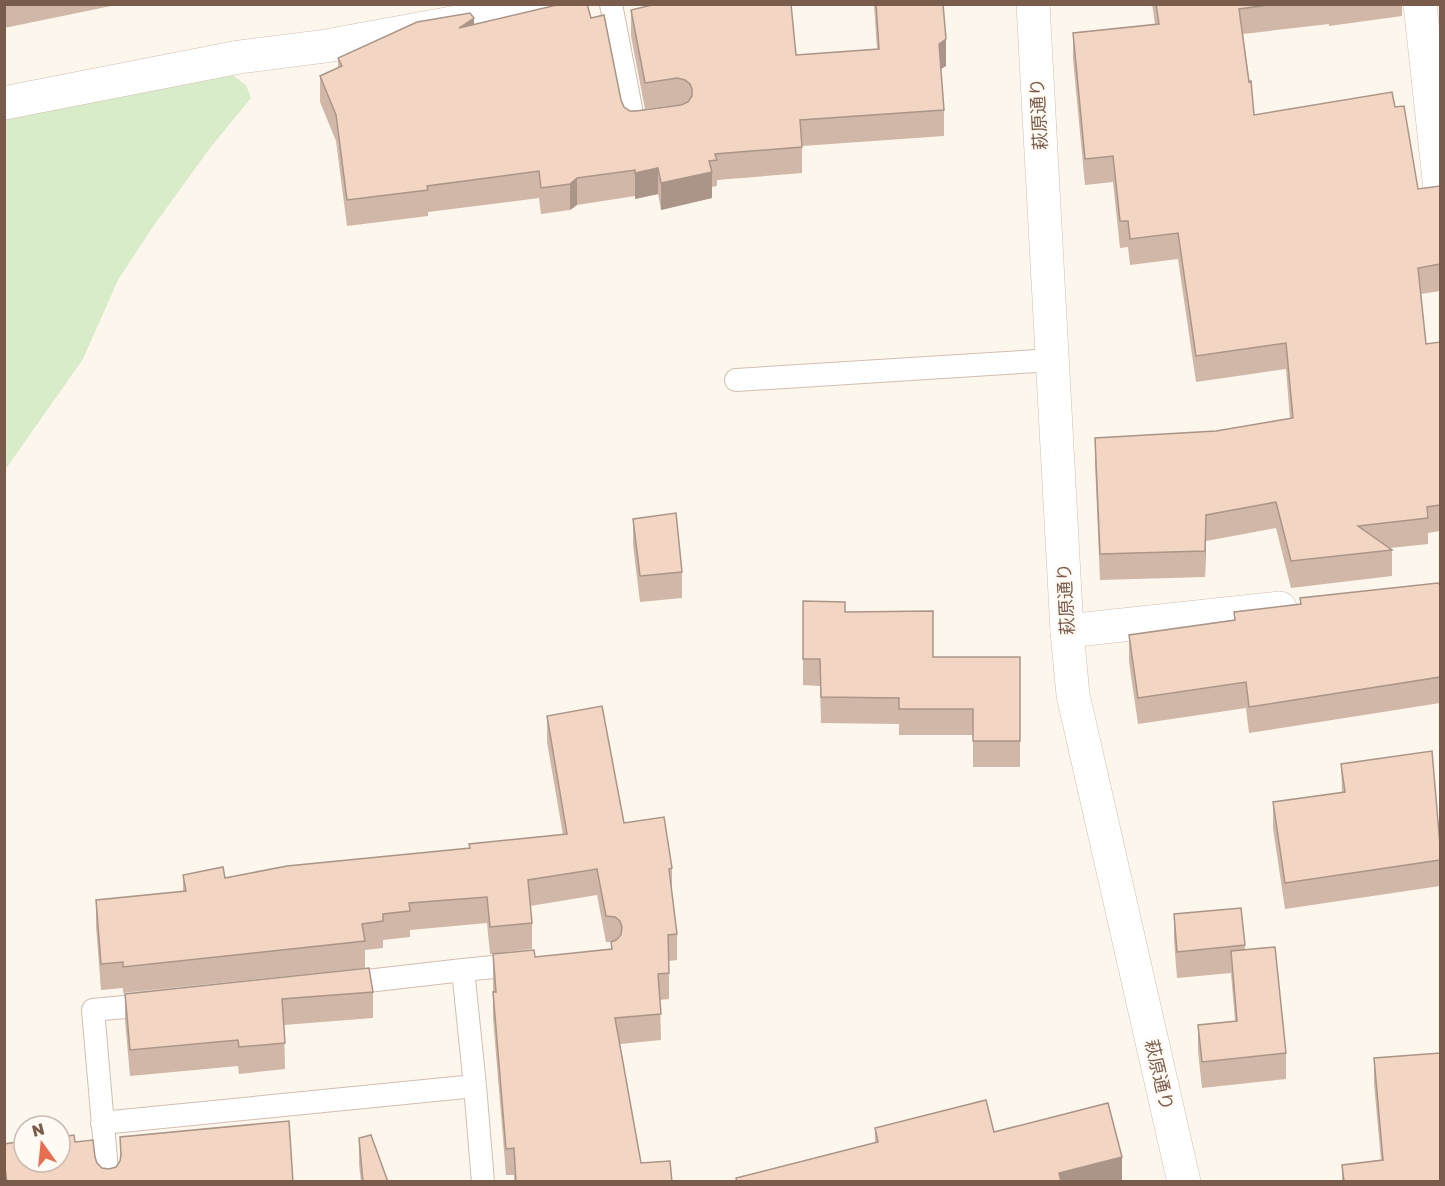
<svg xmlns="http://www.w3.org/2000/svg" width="1445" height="1186" font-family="'Golos Text','Noto Sans JP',sans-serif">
<rect width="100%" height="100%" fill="#fdf6ec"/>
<path fill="#d8ecc9" d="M231,74L246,85L251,98L210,148L152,228L118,280L83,359L5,470V118Z"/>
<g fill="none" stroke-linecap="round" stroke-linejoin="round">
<defs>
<path id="service" d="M611,4L634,124L651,122
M736,380L1053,360
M463,970L524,964
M341,984L463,970L475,1086L483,1182
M102,1123L475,1086
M108,1182L93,1010L156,1004"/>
<path id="minor" d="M1420,4L1440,189
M4,103L239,57L326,46L556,4
M1067,631L1280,608"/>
<path id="tertiary" d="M1033,4L1067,631L1073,695L1184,1182"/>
</defs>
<use href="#service" stroke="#d1beb0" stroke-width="24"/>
<use href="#minor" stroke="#d1beb0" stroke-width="34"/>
<use href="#tertiary" stroke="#d1beb0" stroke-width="34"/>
<use href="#service" stroke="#fff" stroke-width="22"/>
<use href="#minor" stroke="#fff" stroke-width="33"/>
<use href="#tertiary" stroke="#fff" stroke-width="33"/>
</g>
<path fill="#d1b7a8" d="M4,4H121L4,28Z
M874,4H943L946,66L941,69L944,110V136L802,146V173L717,180V186L712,187V198L661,210L658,194L635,199V196L577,205L570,210L541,214L539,198L428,212V216L347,226L336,141L320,102V76L338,68V58L474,25L591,18L621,100L624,107L630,111H636L681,105H677L645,109L631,36V10L796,55L877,49Z
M1152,4H1402V16L1329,26V24L1243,34L1254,115L1395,107L1418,189L1440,186V291L1421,294L1426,344L1440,342V531L1428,533V544L1390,548L1392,550V576L1291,588L1276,528L1206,541L1205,577L1100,580L1095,464V438L1216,431L1290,419L1286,369L1196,382L1178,259L1130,265L1128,247L1120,248L1113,182L1085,185L1073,59V33L1155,24Z
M1439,4H1440V19Z
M633,519L682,572V598L640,602L633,545Z
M1440,585V703L1249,733L1246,708L1138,724L1129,662V635L1234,620V612L1300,604V598Z
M803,601L845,612L933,657H1020V767H973V735H899V724L821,723L820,686L803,685Z
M547,716L624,823L672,868V892L677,934V960L669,961V999L660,1000L661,1040L620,1044L641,1163L672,1182H514V1175H506L493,1018V954L535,957L611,949V942H606L597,895L530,906L532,923V949L490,954L487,923L410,930V937L383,940V948L365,950V968L123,993V988L101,990L96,926V900L183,892V875L225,878L469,848L563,835L547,742Z
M1341,764L1440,845V886L1285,909L1273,828V802L1342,793Z
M1174,914L1245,945V950L1286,1053V1079L1202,1088L1198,1051V1025L1235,1021L1231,973L1177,978L1174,940Z
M373,992V1018L284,1025L285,1069L239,1074L238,1066L130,1076L125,1020V994Z
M1374,1058L1440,1182H1342V1165L1381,1160L1374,1084Z
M875,1128L994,1132L1122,1182H736V1178L875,1142Z
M120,1137L293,1182H4V1144L75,1142L102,1168L109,1169L116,1167L120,1162Z
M359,1138L388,1182H361L359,1164Z"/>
<path fill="#aa9588" d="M474,18V44L459,28Z
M946,39V66L939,70V44Z
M658,168V194L635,199V173Z
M712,172V198L661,210V183Z
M577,178V205L570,210V184Z
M1206,515V541L1205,577V551Z
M1122,1157V1182H1059V1173Z"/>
<path fill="#f3d5c3" stroke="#aa9588" stroke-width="1.5" d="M561,4H587L591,18L604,15L621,100L624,107L630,111H636L681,105L688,102L692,96V89L690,84L685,80L677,78L645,83L631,10L656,4H791L796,55L879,49L876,4H943L946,39L939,44L944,110L800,120L802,147L715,154L717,160L709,161L712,172L661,183L658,168L635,173V170L577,178L570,184L541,188L539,171L427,186L428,190L347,200L336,115L320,76L342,66L338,58L417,22L470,13L474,18L459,28Z
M1156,4H1275L1239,9L1249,82L1251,81L1254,115L1392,92L1395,107L1404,106L1418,189L1440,186V264L1418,268L1426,344L1440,342V505L1427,507L1428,518L1358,526L1392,550L1291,561L1276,502L1206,515L1205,551L1100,554L1095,438L1216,431L1293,418L1286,343L1196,356L1178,233L1130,239L1128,221H1120L1113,156L1085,159L1073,33L1159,24Z
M676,513L682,572L640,576L633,519Z
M1438,583L1440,585V677L1249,707L1246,682L1138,698L1129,635L1235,620L1234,612L1301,604L1300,598Z
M803,601L845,602V612L933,611V657H1020V741H973V709H899V698L821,697L820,659H803Z
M602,706L624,823L664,817L672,868L669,869L677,934L668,935L669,973L658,974L661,1014L615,1018L641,1163L670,1161L672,1182H516L514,1148L506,1149L493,992H496L493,954L534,950L535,957L612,949L611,942L616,940L621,935L622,927L620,921L615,917L606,916L597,869L528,880L532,923L490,927L487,897L409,903L410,911L383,914V921L362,924L365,941L123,967V962L101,964L96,900L186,891L183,875L223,867L225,878L287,866L470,848L469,844L567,834L547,716Z
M1432,751L1440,845V860L1285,883L1273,802L1345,792L1341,764Z
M1241,908L1245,945L1177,952L1174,914Z
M1275,947L1286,1053L1202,1062L1198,1025L1237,1021L1231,951Z
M369,968L373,992L282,999L285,1043L239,1047L238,1040L130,1050L125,994Z
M1440,1053V1182H1344L1342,1165L1383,1160L1374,1058Z
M986,1100L994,1132L1108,1103L1122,1157L1059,1173L1061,1182H737L736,1178L878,1142L875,1128Z
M289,1121L293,1182H7L4,1162V1144L24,1141V1162H60V1137L74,1135L75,1142L93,1140L95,1157L97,1163L102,1168L109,1169L116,1167L120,1161L121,1155L120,1137Z
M371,1135L388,1182H363L359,1138Z"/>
<g text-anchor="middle" stroke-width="4.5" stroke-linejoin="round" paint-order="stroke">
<g font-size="18" fill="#7a5c4d" stroke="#fffaf3">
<text transform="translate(1039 114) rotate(-93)" y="6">萩原通り</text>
<text transform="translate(1066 599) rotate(-93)" y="6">萩原通り</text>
<text transform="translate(1159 1075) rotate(77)" y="6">萩原通り</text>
</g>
</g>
<rect width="1445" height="1186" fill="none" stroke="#7a5c4d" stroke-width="12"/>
<g transform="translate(42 1144) rotate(345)"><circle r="28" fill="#fffaf3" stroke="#cabbb1" stroke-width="1.5"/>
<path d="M0-4.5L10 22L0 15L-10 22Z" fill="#e76f51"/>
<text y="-9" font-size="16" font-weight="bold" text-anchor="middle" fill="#7a5c4d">N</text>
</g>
</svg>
